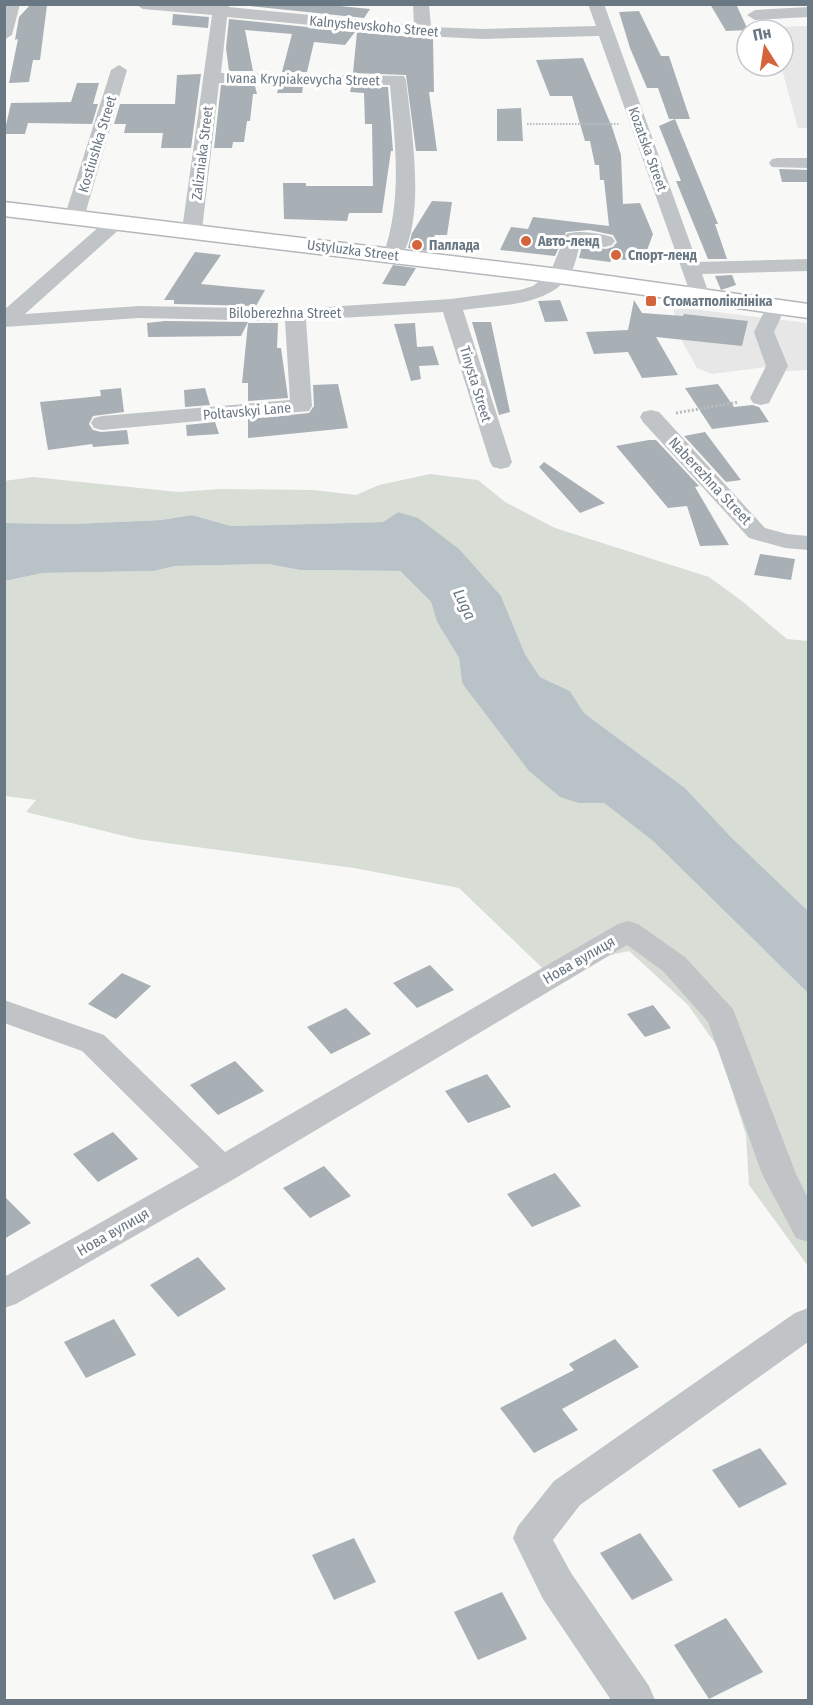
<svg xmlns="http://www.w3.org/2000/svg" width="813" height="1705" font-family="'Fira Sans Condensed',sans-serif">
<rect width="100%" height="100%" fill="#f8f8f6"/>
<path fill="#e6e7e6" d="M808,26V128H798L781,66H783V30H770L769,27Z
M683,308L808,323V370L788,371L766,367L712,374L697,368L677,332L674,310Z"/>
<path fill="#d8ddd6" d="M430,474L478,480L505,502L555,528L709,577L742,601L787,639L808,641V911L732,838L685,788L584,713L570,691L540,677L525,654L501,596L398,512L383,522L231,526L192,515L161,520L73,524L5,523L4,481L33,477L178,492L221,489L313,490L356,495L379,485Z
M268,564L300,570L400,571L431,602L437,622L459,658L462,683L579,803H604L653,841L808,993V1266L749,1185L746,1135L719,1049L688,1005L629,951L606,956L558,983L459,888L354,868L137,839L26,812L36,800L5,796V581L43,573L154,571L175,566Z"/>
<path fill="#b9c3c7" d="M398,512L418,518L459,549L501,596L525,654L540,677L570,691L584,713L685,788L732,838L808,911V993L653,841L604,803H579L560,797L529,771L462,683L459,658L437,622L431,602L400,571L300,570L268,564L175,566L154,571L43,573L5,581V523L73,524L161,520L192,515L231,526L383,522Z"/>
<path fill="#a8afb5" d="M31,4L47,5L40,60H33L29,82L9,83L18,39L15,40L19,17Z
M231,4H320L370,9L364,18Z
M710,4H736L748,30L726,31Z
M639,11L661,56H669L690,119H669L658,88H647L630,48L619,12Z
M173,14L209,17L208,28L172,25Z
M229,19L355,32L345,45L314,42L307,72H282L292,34L245,30L253,71H229L226,48Z
M357,32L433,39L434,92H429L437,151H416L406,75L353,73Z
M583,58L612,127L621,155L623,204L640,203L653,234L643,261L612,259L610,262L579,258L582,246L606,249L613,247L617,242L613,235L589,230L566,232L555,256L500,250L511,227L528,229L533,217L609,226L604,180H600L599,165H595L590,141H585L572,96H550L536,60Z
M201,74L191,148H161L163,133H124L126,124H114L120,104H175L177,75Z
M77,83H99L93,104H98L92,124L28,123L25,134H4L11,103L71,102Z
M221,85L255,86L257,94H253L250,121H247L244,142H233L232,148H214Z
M279,86H303L302,93H277Z
M351,87H388L393,151H391L382,213H349L347,221L284,219L283,183H306V186H373L372,124H365L364,93L350,92Z
M521,108L523,141H497V109Z
M675,119L718,224H715L727,259H708L676,181H681L659,126Z
M779,169L808,170V182H782Z
M432,201L452,202L447,235H435L426,251L408,248L412,233Z
M195,252L221,255L201,284L265,290L256,306L174,304V300H164Z
M393,265L416,268L405,286L382,284Z
M732,275L736,285L721,290L715,276Z
M560,300L568,321L545,322L538,301Z
M634,300L642,313L683,316L684,314L748,321L742,346L656,337L678,375L642,378L628,352L594,354L586,332L628,330Z
M165,321L248,322L241,336L148,337L147,323Z
M472,322H491L510,412L499,415Z
M248,323H278L277,348H281L288,398L248,401V383H242Z
M415,323L417,347L433,346L439,365L419,366L421,379L411,381L394,324Z
M338,384L348,428L248,438V419L309,413L314,406L313,385Z
M718,384L734,407L752,405L759,407L769,422L712,429L685,388Z
M121,388L124,412L93,416L89,424L93,430L101,432L127,430L129,444L93,447L92,444L48,450L40,402L101,396L100,390Z
M205,388L210,405L185,407L184,390Z
M215,422L219,434L187,436L186,425Z
M705,432L741,480L726,482L684,436Z
M649,440H656L699,486L695,487L729,545L700,546L687,506L668,508L616,446Z
M544,462L605,503L580,513L539,467Z
M760,554L795,559L791,580L754,575Z
M430,965L454,990L417,1008L393,983Z
M122,973L151,986L116,1019L88,1004Z
M653,1005L671,1028L645,1037L627,1014Z
M346,1008L371,1034L331,1054L307,1027Z
M235,1061L264,1091L218,1115L190,1085Z
M487,1074L511,1107L468,1123L445,1091Z
M113,1132L138,1159L98,1182L73,1154Z
M324,1166L351,1196L310,1218L283,1188Z
M555,1173L581,1206L532,1227L507,1194Z
M4,1196L31,1223L4,1239Z
M198,1257L226,1289L178,1317L150,1285Z
M114,1319L136,1355L86,1378L64,1342Z
M615,1339L639,1367L562,1409L578,1430L534,1453L500,1408L574,1370L569,1364Z
M760,1448L787,1484L739,1508L712,1470Z
M640,1533L673,1580L632,1600L600,1553Z
M354,1538L376,1582L334,1600L312,1555Z
M502,1592L527,1639L478,1660L454,1612Z
M726,1618L763,1672L709,1699L674,1645Z"/>
<g fill="none" stroke-linecap="round" stroke-linejoin="round">
<defs>
<path id="major" d="M4,202L559,269L808,304V318L559,283L4,216Z"/>
</defs>
<use href="#major" stroke="#b4b8bb" stroke-width="3"/>
<path stroke="#babdbf" stroke-width="2" stroke-dasharray="1.5 1.5" stroke-linecap="butt" d="M527,124H620"/>
<path stroke="#babdbf" stroke-width="3" stroke-dasharray="2 2" stroke-linecap="butt" d="M676,413L739,402"/>
<path fill="#c0c4c7" fill-rule="evenodd" d="M4,4H20L12,35L4,40Z
M135,4H229V7L414,25L413,4H429L431,27L483,29L596,26L588,4H604L697,262L808,259V271L702,274L709,294L706,298H692L599,36L483,39L423,36L227,17L221,73L404,76L406,80C411,126 427,220 400,259H386L383,255C403,200 395,142 390,85L219,83L202,230L199,234H185L182,230L212,15L143,9Z
M808,7V17L755,20L747,15L755,10Z
M119,65L127,70L84,218L81,222H67L64,218L111,70Z
M778,158H808V168L772,167L769,163L772,159Z
M116,216L123,218L126,222L123,226L25,314L139,306L295,309L451,299L520,290L533,286L550,273L566,234C580,230 598,233 612,237L615,241L612,245L605,247L580,244C577,255 574,272 566,280C541,307 497,305 463,310L512,462L509,467L501,469L493,467L490,462L443,312L306,320L312,406L309,411L102,430L94,428L91,423L94,418L102,416L290,400L285,321L139,318L4,327V310L109,218Z
M776,300L783,302L786,306L774,332L788,366L769,403L761,405L753,403L750,398L766,366L754,332L769,302Z
M651,410L659,412L765,528L787,534L808,536V550L785,548L749,538L643,422L640,417L643,412Z
M628,921L638,924L685,957L733,1009L796,1174L808,1198V1242L796,1238L762,1174L708,1022L663,971L627,945L234,1179L16,1304L4,1308V1277L199,1167L82,1051L4,1023V1000L104,1035L225,1152L618,924Z
M808,1308V1342L580,1505L553,1540L571,1573L649,1686L655,1700H611L543,1599L513,1538L518,1526L554,1481L795,1313Z"/>
<use href="#major" fill="#fff" fill-rule="evenodd"/>
</g>
<g fill="#d4643b" stroke="#fff" stroke-width="2">
<circle cx="526" cy="241" r="6"/>
<circle cx="417" cy="245" r="6"/>
<circle cx="616" cy="255" r="6"/>
<rect x="645" y="295" width="12" height="12" rx="3"/>
</g>
<g text-anchor="middle" stroke-width="6" stroke-linejoin="round" paint-order="stroke">
<g font-size="14" fill="#6a7884" stroke="#fff">
<text transform="translate(374 26) rotate(5)" y="5">Kalnyshevskoho Street</text>
<text transform="translate(303 79) rotate(1)" y="5">Ivana Krypiakevycha Street</text>
<text transform="translate(97 144) rotate(-73)" y="5">Kostiushka Street</text>
<text transform="translate(648 149) rotate(70)" y="5">Kozatska Street</text>
<text transform="translate(202 153) rotate(-83)" y="5">Zalizniaka Street</text>
<text transform="translate(353 250) rotate(7)" y="5">Ustyluzka Street</text>
<text x="285" y="318">Biloberezhna Street</text>
<text transform="translate(476 384) rotate(73)" y="5">Tinysta Street</text>
<text transform="translate(247 411) rotate(-5)" y="5">Poltavskyi Lane</text>
</g>
<g font-size="14" font-weight="bold" fill="#6a7884" stroke="#fff" text-anchor="start">
<text x="538" y="246">Авто-ленд</text>
<text x="429" y="250">Паллада</text>
<text x="628" y="260">Спорт-ленд</text>
<text x="663" y="306">Стоматполіклініка</text>
</g>
<g font-size="15" fill="#6a7884" stroke="#fff">
<text transform="translate(710 481) rotate(47)" y="5">Naberezhna Street</text>
<text transform="translate(579 960) rotate(-30)" y="5">Нова вулиця</text>
<text transform="translate(113 1232) rotate(-30)" y="5">Нова вулиця</text>
</g>
<g font-size="16" font-style="italic" fill="#66787f" stroke="#fff">
<text transform="translate(465 604) rotate(65)" y="6">Luga</text>
</g>
</g>
<rect width="813" height="1705" fill="none" stroke="#6a7884" stroke-width="12"/>
<g transform="translate(765 48) rotate(348)"><circle r="28" fill="#ffffff" stroke="#c3c9ce" stroke-width="1.5"/>
<path d="M0-4.5L10 22L0 15L-10 22Z" fill="#d4643b"/>
<text y="-9" font-size="16" font-weight="bold" text-anchor="middle" fill="#6a7884">Пн</text>
</g>
</svg>
